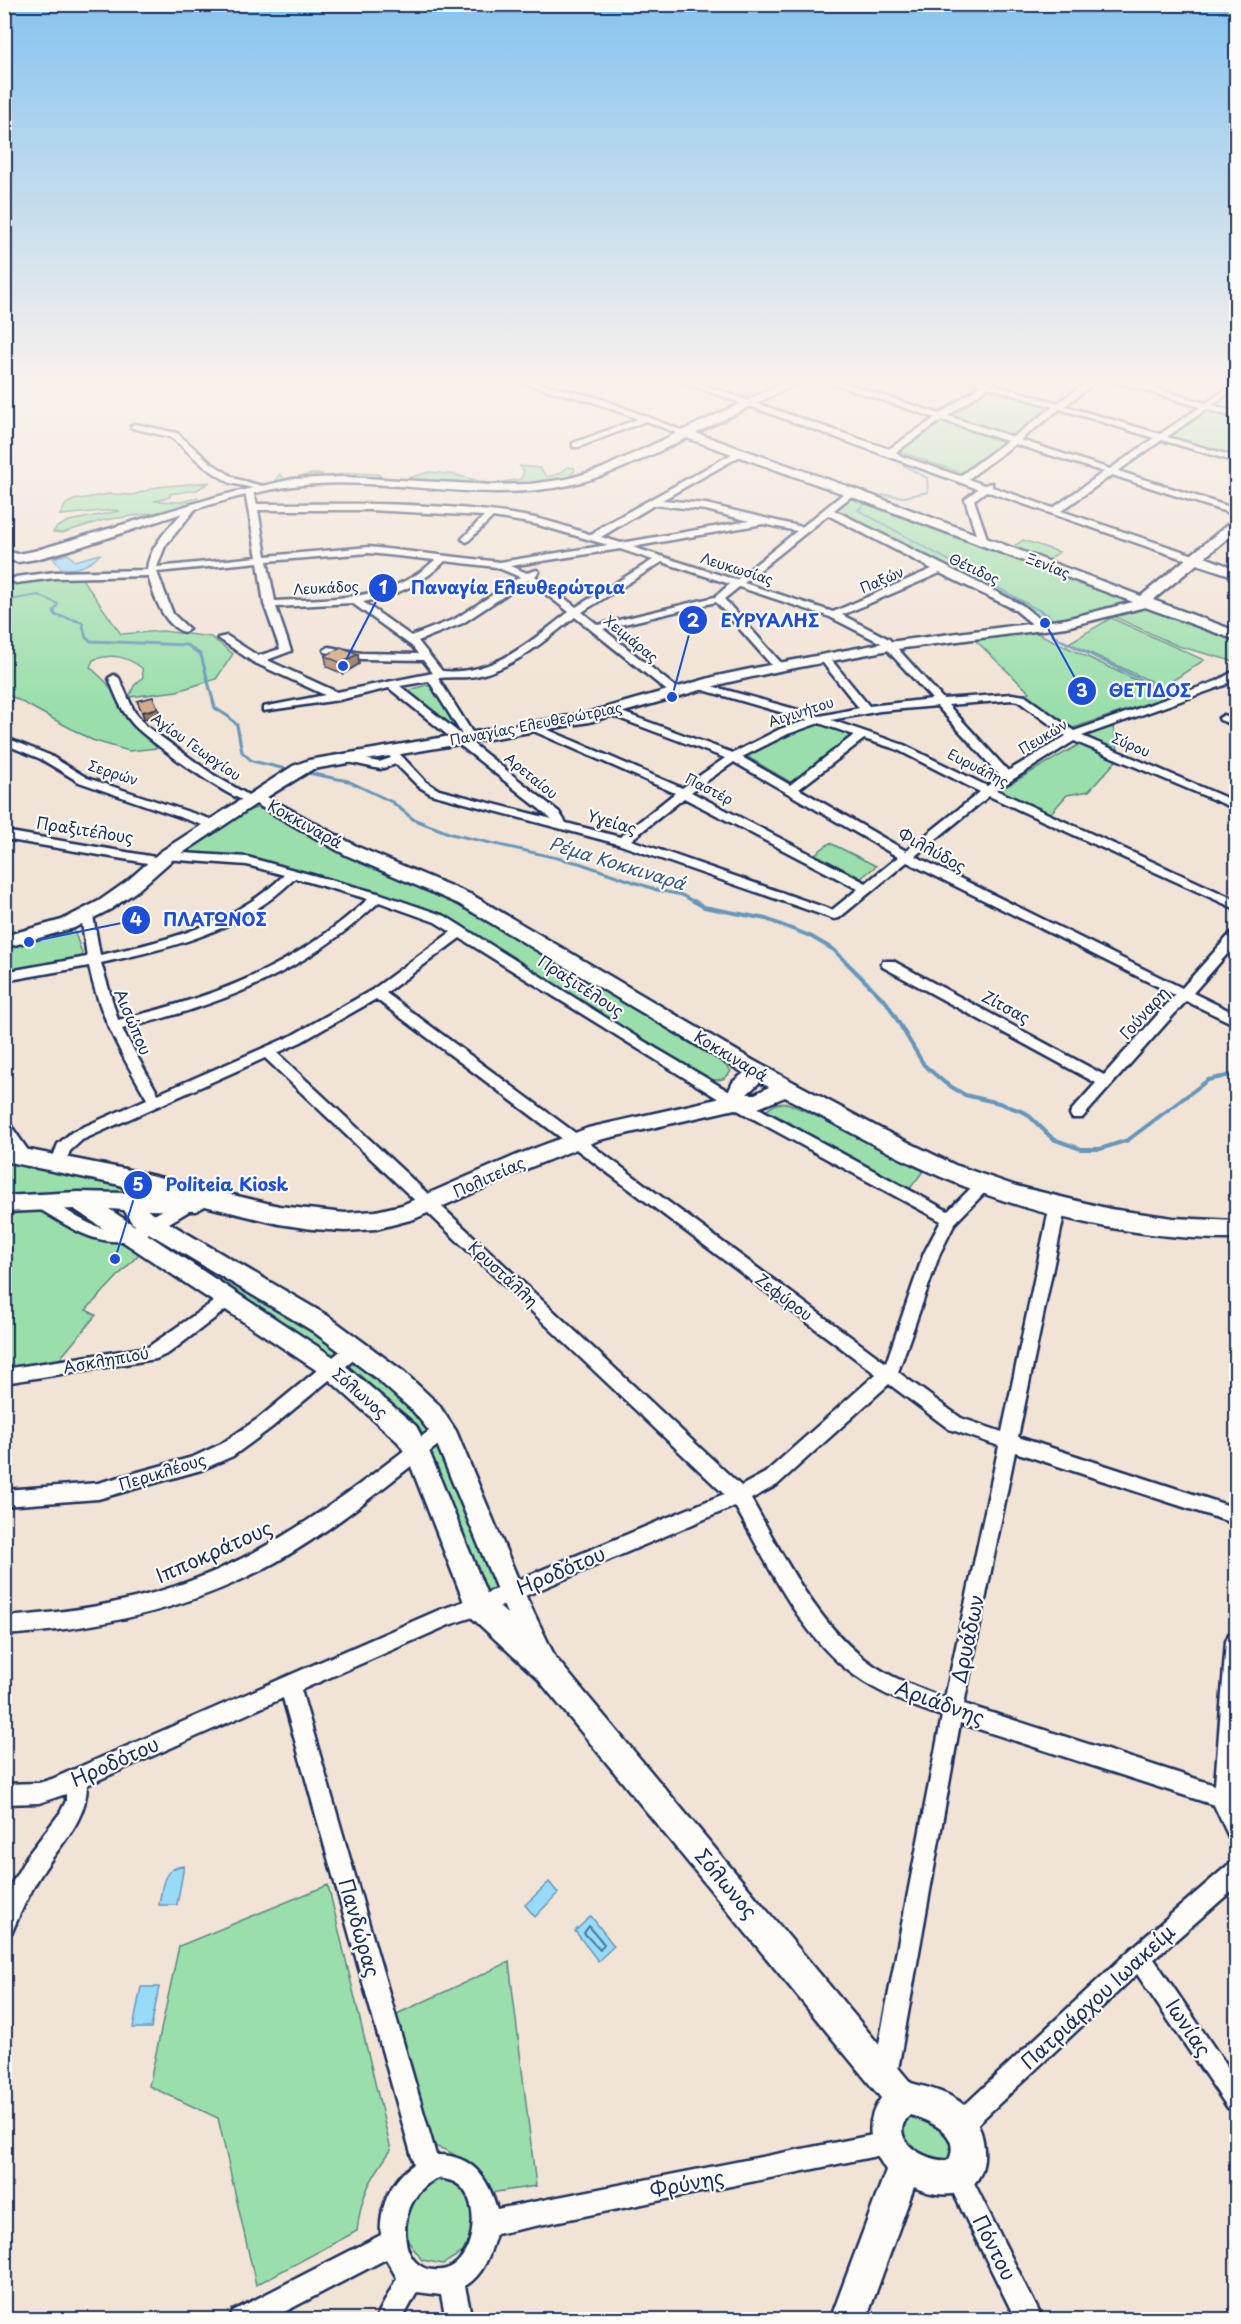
<svg xmlns="http://www.w3.org/2000/svg" width="1241" height="2324" font-family="'Playpen Sans',sans-serif">
<rect width="100%" height="100%" fill="#f1e3d5"/>
<filter id="ink" filterUnits="userSpaceOnUse"><feTurbulence type="fractalNoise" baseFrequency=".0167" numOctaves="2"/><feDisplacementMap in="SourceGraphic" scale="12" xChannelSelector="R" yChannelSelector="G"/><feConvolveMatrix kernelMatrix="1 2 1 2 8 2 1 2 1" color-interpolation-filters="sRGB"/></filter>
<g filter="url(#ink)">
<path fill="#9adfab" stroke="#5a8784" stroke-width="1.5" d="M691,381H759L779,387L750,402Z
M987,389L1043,404L1048,411L1013,438L948,417Z
M1210,410L1236,418V457L1169,437Z
M942,421L1005,440L1006,443L965,474L898,451Z
M520,466L540,468L547,477L560,473L568,467L574,468L575,471L571,474V478L516,488L412,482L408,478L429,472L456,475L490,484L521,479L524,471Z
M352,473L377,474L394,482H286L272,484L280,474L285,479L312,474H322L323,477Z
M210,482L197,490L170,494V497L154,501L181,502L197,498L201,501L161,512L104,520L62,533L53,532L57,527L69,521L120,511L113,510L60,515L66,504L74,500L109,494L133,495L157,487Z
M851,495L1134,601V603L1061,621L1043,622L1028,610L834,511Z
M1023,540L1059,552L1049,560L1013,547Z
M80,576L121,634L163,631L211,637L233,654L216,679L177,691L129,697L134,686L143,677L142,668C126,656 112,653 93,660L90,667L107,683L131,722L157,748L129,751L92,740L11,696H5V585Z
M1147,608L1236,641V662L1178,646L1115,617Z
M1111,618L1204,660L1163,687L1069,643Z
M1033,631L1169,696L1067,730L1022,695L1029,692L972,637Z
M426,685L431,687L461,733L407,691Z
M817,723L856,737L792,783L746,756L759,747Z
M1113,727L1118,750L1084,736Z
M1080,744L1117,760L1089,791L1067,795L1050,814L998,791Z
M257,808L265,810L346,856L468,908L723,1063L731,1071C725,1081 719,1080 708,1080L633,1037L468,930L445,918L258,861L187,854L185,851L246,811Z
M830,843L876,866L861,878L815,854Z
M73,927L84,959L5,975V947Z
M787,1103L837,1125L924,1170L908,1191L765,1111L776,1104Z
M17,1161L124,1181L128,1194L5,1201L4,1164Z
M26,1208L44,1211L116,1241H125L140,1249L138,1255L86,1310L96,1315L58,1361L5,1367L4,1219Z
M157,1235L346,1350L335,1360L261,1307L151,1238Z
M355,1357L385,1379L433,1432L420,1440L344,1367Z
M442,1445L501,1586L479,1593L424,1453Z
M328,1885L391,2150C370,2180 361,2194 357,2231L256,2285L218,2118L149,2086L179,1946Z
M509,1962L536,2186L483,2194C465,2166 463,2152 429,2145L384,2020Z
M906,2114L923,2116L954,2138L951,2157L948,2161H937L908,2149L897,2125Z
M437,2178L458,2182L472,2201L474,2227L463,2252L443,2264L422,2260L408,2241L406,2214L417,2190Z"/>
<path fill="#97dbf9" stroke="#6596bb" stroke-width="1.5" d="M68,554L75,561L100,554C92,565 74,571 61,568L53,558Z
M184,1866L177,1905H159C162,1888 162,1867 184,1866Z
M549,1882L558,1893L535,1917L525,1905Z
M591,1916L614,1946L598,1961L575,1931Z
M141,1987H159L151,2028H133Z"/>
<g fill="none" stroke-linecap="round" stroke-linejoin="round">
<path stroke="#4d749c" stroke-width="2" d="M589,1926L604,1944L600,1950L584,1933Z"/>
<path stroke="#6596bb" stroke-width="2" d="M872,497L886,495L904,497L928,492L927,478L903,465
M867,502L858,510L1042,612
M4,601L38,595L58,604L54,612"/>
<path stroke="#6596bb" stroke-width="3" d="M54,610L55,615L82,622L86,638L91,641L187,645L201,655L215,708L229,717L237,725L242,752L252,761L290,770
M1039,610L1049,616L1051,621
M1052,627L1053,636L1172,695
M303,772L348,781L392,802L413,819L451,834L579,863L657,890L682,895L696,903"/>
<path stroke="#6596bb" stroke-width="4" d="M694,901L704,907L766,919L810,936L834,950L887,1003L924,1065L945,1083L965,1095L999,1103L1026,1113L1053,1139L1081,1149H1100L1128,1140L1208,1080L1236,1074"/>
<defs>
<path id="street" d="M515,381H529L599,398L691,434L684,436L646,421L579,447H573V443L638,419L593,402Z
M680,381H692L889,449L935,418L825,381H837L940,414L981,385L971,381H994L992,384L1058,403L1088,381H1097L1065,406L1160,434L1236,383V388L1167,437L1236,457V462L1162,440L1118,471L1236,509V515L1112,475L1061,511L1200,557V561L1180,558L986,491L974,500L988,541L983,544L978,541L965,499L978,489ZM988,387L1053,407L1013,437L948,416ZM1060,409L1154,438L1110,469L1020,440ZM942,420L1007,441L960,476L901,456L896,452ZM1015,444L1104,472L1053,508L992,487V483L984,485L968,479Z
M135,424L177,433L211,463L236,479L266,487L262,490L230,483L205,467L171,437L132,428L131,426Z
M739,450L742,451V455L662,500L706,504L802,527L848,490H854V494L834,510L1022,605L1045,624V628H1037L1014,609L940,573L842,615L889,639L943,699L1012,694L1025,696L1074,731L1217,681L1236,670V677L1225,685L1082,736L1236,802V809L1074,741L996,790L1236,900V909L989,796L915,856L1182,988L1231,933L1236,932V944L1193,993L1236,1014V1025L1186,1001L1082,1118H1072L1070,1114L1072,1110L1096,1083L883,967L881,964L883,961H893L1104,1075L1175,995L907,862L839,918L834,919L618,844L431,794L418,786L396,764L380,769L339,760V756L343,755L379,762L391,758L384,750L386,748H394L426,782L439,790L552,819L389,688L339,700L263,711V707L325,695L253,662L218,638L227,636L258,656L280,649L264,604L258,562L157,572L173,614L189,629L184,632C163,625 154,596 148,576L55,578L16,583L11,580L16,577L55,572L147,570C149,545 172,525 188,506L191,505L196,508L165,546L157,567L257,557L245,492L249,489L253,492L257,504C348,504 445,501 535,518C554,522 573,529 592,535L601,527ZM654,505L706,510L749,521L621,543L601,537ZM258,510H370L484,516L462,539L467,542L493,517L535,524L608,545L500,562L369,547L266,556ZM828,515L932,569L833,612L744,583ZM763,524L797,531L736,580L632,547ZM620,549L653,560L576,607L535,576L539,572L537,570L527,573L510,566ZM369,553L435,560C391,602 332,598 275,601L267,561ZM445,561L496,567L520,577L455,619L411,636L363,602C396,595 421,585 445,561ZM662,562L730,584L715,597L598,625L582,612ZM528,580L569,612C531,641 494,676 442,671L418,641L463,623ZM739,587L830,617L881,643L932,699L869,706L828,656L824,655L819,658L859,708L820,716L697,682L693,683V687L808,720L780,729L733,753L616,710H608V714L725,758L682,788L537,725H529V729L675,793L620,837L566,823L559,812L468,740L475,737L438,678C452,676 466,679 480,675C517,666 546,639 575,617L671,694H679V690L603,629L716,602L775,669H783V665L724,599ZM352,603L413,647L418,654L361,653L329,647L324,650L325,652L361,659L423,660L433,673L337,692L267,660L291,651L276,607ZM429,681L463,736L400,686ZM1012,700L1018,701L1066,736L1008,771L948,705ZM937,706L1001,777L987,786L904,745L831,720L880,711ZM819,723L854,735L790,785L742,757L788,734ZM864,739L896,749L980,792L906,851L799,789ZM734,762L898,857L866,883L691,792ZM684,798L858,889L832,910L631,840Z
M114,675L119,678L134,711L146,726L215,776L255,799V803C239,807 144,738 132,723C121,710 115,694 109,678Z
M1224,715L1236,719V726L1220,720L1219,718Z
M4,737L49,755L87,778L219,822L221,825L219,828H211L79,782L41,759L4,744Z
M4,831L161,858L162,853L166,852L247,857L381,894L445,916L635,1036L740,1098L948,1211L979,1180H989L992,1184L989,1188L955,1223L940,1253L898,1372L961,1418L1002,1432L1050,1205L1053,1201H1063L1066,1205L1018,1437L1236,1508V1524L1015,1452L964,1704L1215,1785L1226,1641L1229,1634L1236,1632L1234,1798L1236,1840L1229,1837L1214,1805L960,1723L897,2075L893,2083L885,2087L877,2083L873,2075L942,1716C911,1706 880,1694 854,1675C799,1635 768,1564 735,1506L485,1613L449,1625L301,1690L436,2155C472,2154 488,2178 497,2209L888,2132L896,2136L900,2144L896,2152L496,2234C490,2254 484,2275 465,2286L472,2320H446L441,2295L417,2292L402,2320H375L397,2278L386,2259L269,2320H229L233,2311L381,2235C379,2207 391,2180 414,2164L283,1698L87,1785C86,1821 63,1841 44,1870C31,1889 21,1911 12,1932L4,1935V1897L27,1856L60,1813L66,1801V1794L39,1803L4,1804V1784L39,1783L52,1779L439,1610L477,1597L724,1494L265,1058L82,1140L70,1151L63,1168H53L50,1164L58,1144L72,1132L147,1099C122,1056 99,1015 89,966L4,981V972L87,957L81,916L82,913L87,912L93,916L100,955C167,941 234,924 284,875L247,865L164,859L163,864L159,865L4,839ZM295,878L368,899C291,969 217,996 118,1020L101,963C172,948 242,931 295,878ZM379,902L435,922L451,932L372,990L291,1036L158,1094L122,1029C223,1004 302,974 379,902ZM460,938L730,1106L941,1221L924,1253L886,1363L386,993ZM376,999L876,1374L765,1473L741,1486L277,1053L301,1042ZM889,1384L949,1429L999,1446L945,1698C918,1688 890,1678 866,1660C814,1620 783,1555 751,1499L777,1485ZM438,2178C443,2179 451,2180 456,2183C484,2199 475,2266 442,2270C392,2276 395,2195 438,2178Z
M4,1122L9,1123L29,1152L31,1156L29,1160H19L4,1139Z
M37,1195C64,1204 86,1230 117,1230C142,1230 178,1193 196,1199L199,1203L196,1207C180,1216 164,1227 147,1234C101,1255 71,1226 32,1205L29,1201L32,1197Z
M226,1293L232,1295L234,1300L232,1305L169,1353L156,1359L4,1383V1369L148,1347Z
M356,1341L362,1343L364,1348L362,1353L271,1428L233,1456L201,1470L98,1499L4,1506V1490L98,1483L193,1457L221,1444L259,1418L350,1343Z
M444,1423L450,1426L453,1431L450,1436C393,1479 338,1527 276,1562C192,1609 100,1629 4,1635V1617C134,1608 222,1581 329,1506C355,1488 381,1468 406,1449C418,1440 430,1428 444,1423Z
M1236,1862V1887L1154,1959L1236,2080V2112L1228,2108L1137,1974L969,2132L961,2136L953,2132L949,2124L953,2116L1131,1949L1228,1865Z
M957,2164L966,2167L1043,2320H1016L945,2176L948,2167Z"/>
<path id="secondary" d="M788,381H802L696,433L855,489L1141,596L1231,522L1236,521V531L1205,557L1236,569V577L1197,564L1153,600L1236,631V640L1145,607L1066,627L889,650L779,671L725,683L589,722L313,769L267,797L358,847L472,895L754,1061L881,1129L955,1165L1016,1186L1110,1209L1173,1218L1236,1221V1239C1137,1240 1030,1215 939,1176C886,1153 836,1124 785,1097L758,1108L735,1109L599,1140L531,1167L414,1219L376,1229L345,1231L312,1229L279,1224L205,1206L196,1211L147,1210L328,1316L404,1372L438,1404L456,1431L520,1584L555,1657L911,2083C930,2088 955,2094 969,2110C986,2128 993,2175 967,2189C950,2198 931,2195 914,2187L866,2320H830L886,2170C870,2147 863,2123 881,2098L538,1679L469,1615L407,1456L398,1442L325,1376L74,1209L4,1212V1196L78,1192L125,1193V1189L120,1185L4,1161V1145L125,1169L279,1206L345,1213L376,1211L402,1205L517,1155L588,1128L726,1097L733,1082L744,1073L459,904L346,855L256,804L172,860L138,890L111,909L74,928L4,948V936L62,920L99,901L126,882L160,852L293,766L309,760L587,713L717,676L779,663L889,642L1066,619L1133,602L847,495L687,438C648,456 611,476 569,485C478,505 385,474 293,486C206,498 121,538 36,559L18,562L4,559V551L18,554L34,551L223,495L293,479L345,477L493,485L530,484L567,479L601,469ZM760,1082L769,1087L755,1094H747ZM109,1209L124,1210L132,1223L311,1330L377,1379L413,1411L434,1437L507,1614L488,1597L429,1451L416,1426L341,1362ZM910,2115C931,2121 961,2134 949,2160C926,2163 885,2138 910,2115Z
M1114,381H1131L1236,412V418Z"/>
</defs>
<use href="#street" stroke="#1b2f5e" stroke-width="5"/>
<use href="#secondary" stroke="#1b2f5e" stroke-width="5"/>
<use href="#street" fill="#fdfcf7" fill-rule="evenodd"/>
<use href="#secondary" fill="#fdfcf7" fill-rule="evenodd"/>
</g>
<path fill="#b89274" stroke="#1b2f5e" stroke-width="1.5" d="M358,654L359,664L343,674L327,667L325,656Z"/>
<path fill="#96775e" stroke="#1b2f5e" stroke-width="1.5" d="M358,654L359,664L343,674L341,663Z
M158,708L160,715L144,719L142,712Z"/>
<path fill="#d6aa87" stroke="#1b2f5e" stroke-width="1.5" d="M341,647L358,654L341,663L325,656Z
M153,697L158,708L142,712L137,701Z"/>
</g>
<linearGradient id="sky" x2="0" y2="1"><stop stop-color="#87c4ef"/><stop offset="0.54" stop-color="#f9f2ec"/><stop offset="1" stop-color="#f9f2ec" stop-opacity="0"/></linearGradient>
<rect width="1241" height="706" fill="url(#sky)"/>
<g text-anchor="middle" stroke-width="4.5" stroke-linejoin="round" paint-order="stroke">
<g font-size="14" fill="#1b2f5e" stroke="#fdfcf7">
<text transform="translate(1048 566) rotate(21)" y="5">Ξενίας</text>
<text transform="translate(737 569) rotate(18)" y="5">Λευκωσίας</text>
<text transform="translate(974 569) rotate(25)" y="5">Θέτιδος</text>
<text transform="translate(882 580) rotate(-23)" y="5">Παξών</text>
<text transform="translate(326 588) rotate(-3)" y="5">Λευκάδος</text>
<text transform="translate(631 639) rotate(39)" y="5">Χειμάρας</text>
<text transform="translate(801 712) rotate(-18)" y="5">Αιγινήτου</text>
<text transform="translate(536 724) rotate(-11)" y="5">Παναγίας Ελευθερώτριας</text>
<text transform="translate(1043 737) rotate(-31)" y="5">Πευκών</text>
<text transform="translate(1131 745) rotate(23)" y="5">Σύρου</text>
<text transform="translate(196 747) rotate(35)" y="5">Αγίου Γεωργίου</text>
<text transform="translate(978 768) rotate(27)" y="5">Ευρυάλης</text>
<text transform="translate(113 773) rotate(18)" y="5">Σερρών</text>
<text transform="translate(531 776) rotate(39)" y="5">Αρεταίου</text>
<text transform="translate(709 789) rotate(27)" y="5">Παστέρ</text>
</g>
<g font-size="16" fill="#1b2f5e" stroke="#fdfcf7">
<text transform="translate(612 822) rotate(16)" y="6">Υγείας</text>
<text transform="translate(305 824) rotate(29)" y="6">Κοκκιναρά</text>
<text transform="translate(85 830) rotate(9)" y="6">Πραξιτέλους</text>
<text transform="translate(932 850) rotate(28)" y="6">Φιλλύδος</text>
<text transform="translate(581 986) rotate(33)" y="6">Πραξιτέλους</text>
<text transform="translate(1006 1007) rotate(28)" y="6">Ζίτσας</text>
<text transform="translate(1144 1013) rotate(-48)" y="6">Γούναρη</text>
<text transform="translate(133 1022) rotate(67)" y="6">Αισώπου</text>
<text transform="translate(731 1056) rotate(31)" y="6">Κοκκιναρά</text>
<text transform="translate(489 1177) rotate(-24)" y="6">Πολιτείας</text>
<text transform="translate(503 1274) rotate(43)" y="6">Κρυστάλλη</text>
<text transform="translate(784 1297) rotate(37)" y="6">Ζεφύρου</text>
<text transform="translate(106 1360) rotate(-10)" y="6">Ασκληπιού</text>
<text transform="translate(360 1393) rotate(41)" y="6">Σόλωνος</text>
<text transform="translate(162 1472) rotate(-17)" y="6">Περικλέους</text>
</g>
<g font-size="18" font-style="italic" fill="#3a5a85" stroke="#fdfcf7">
<text transform="translate(617 864) rotate(17)" y="6">Ρέμα Κοκκιναρά</text>
</g>
<g font-size="20" fill="#1b2f5e" stroke="#fdfcf7">
<text transform="translate(214 1552) rotate(-24)" y="7">Ιπποκράτους</text>
<text transform="translate(561 1571) rotate(-23)" y="7">Ηροδότου</text>
<text transform="translate(968 1639) rotate(-78)" y="7">Δρυάδων</text>
<text transform="translate(940 1703) rotate(20)" y="7">Αριάδνης</text>
<text transform="translate(115 1762) rotate(-24)" y="7">Ηροδότου</text>
<text transform="translate(726 1884) rotate(50)" y="7">Σόλωνος</text>
<text transform="translate(359 1928) rotate(74)" y="7">Πανδώρας</text>
<text transform="translate(1098 1997) rotate(-43)" y="7">Πατριάρχου Ιωακείμ</text>
<text transform="translate(1188 2028) rotate(56)" y="7">Ιωνίας</text>
<text transform="translate(687 2184) rotate(-11)" y="7">Φρύνης</text>
<text transform="translate(994 2248) rotate(63)" y="7">Πόντου</text>
</g>
</g>
<path fill="none" stroke="#1d4ed8" stroke-width="2" d="M343 666L383 588M672 697L693 620M1045 623L1082 691M29 942L136 920M115 1259L138 1185"/>
<g fill="#1d4ed8" stroke="#fdfcf7" stroke-width="2">
<circle cx="343" cy="666" r="6"/>
<circle cx="672" cy="697" r="6"/>
<circle cx="1045" cy="623" r="6"/>
<circle cx="29" cy="942" r="6"/>
<circle cx="115" cy="1259" r="6"/>
<circle cx="383" cy="588" r="15"/>
<circle cx="693" cy="620" r="15"/>
<circle cx="1082" cy="691" r="15"/>
<circle cx="136" cy="920" r="15"/>
<circle cx="138" cy="1185" r="15"/>
</g>
<g font-size="18" text-anchor="middle" font-weight="bold" fill="#fff">
<text x="383" y="594">1</text>
<text x="693" y="627">2</text>
<text x="1082" y="697">3</text>
<text x="136" y="926">4</text>
<text x="138" y="1191">5</text>
</g>
<g font-size="18" text-anchor="middle" font-weight="bold" fill="#1d4ed8" stroke="#fdfcf7" stroke-width="4.5" stroke-linejoin="round" paint-order="stroke">
<text x="518" y="594">Παναγία Ελευθερώτρια</text>
<text x="770" y="627">ΕΥΡΥΑΛΗΣ</text>
<text x="1150" y="697">ΘΕΤΙΔΟΣ</text>
<text x="215" y="926">ΠΛΑΤΩΝΟΣ</text>
<text x="227" y="1191">Politeia Kiosk</text>
</g>
<rect width="1241" height="2324" fill="none" stroke="#fdfcf7" stroke-width="24"/>
<rect x="12" y="12" width="1217" height="2300" fill="none" stroke="#1b2f5e" stroke-width="2" filter="url(#ink)"/>
</svg>
